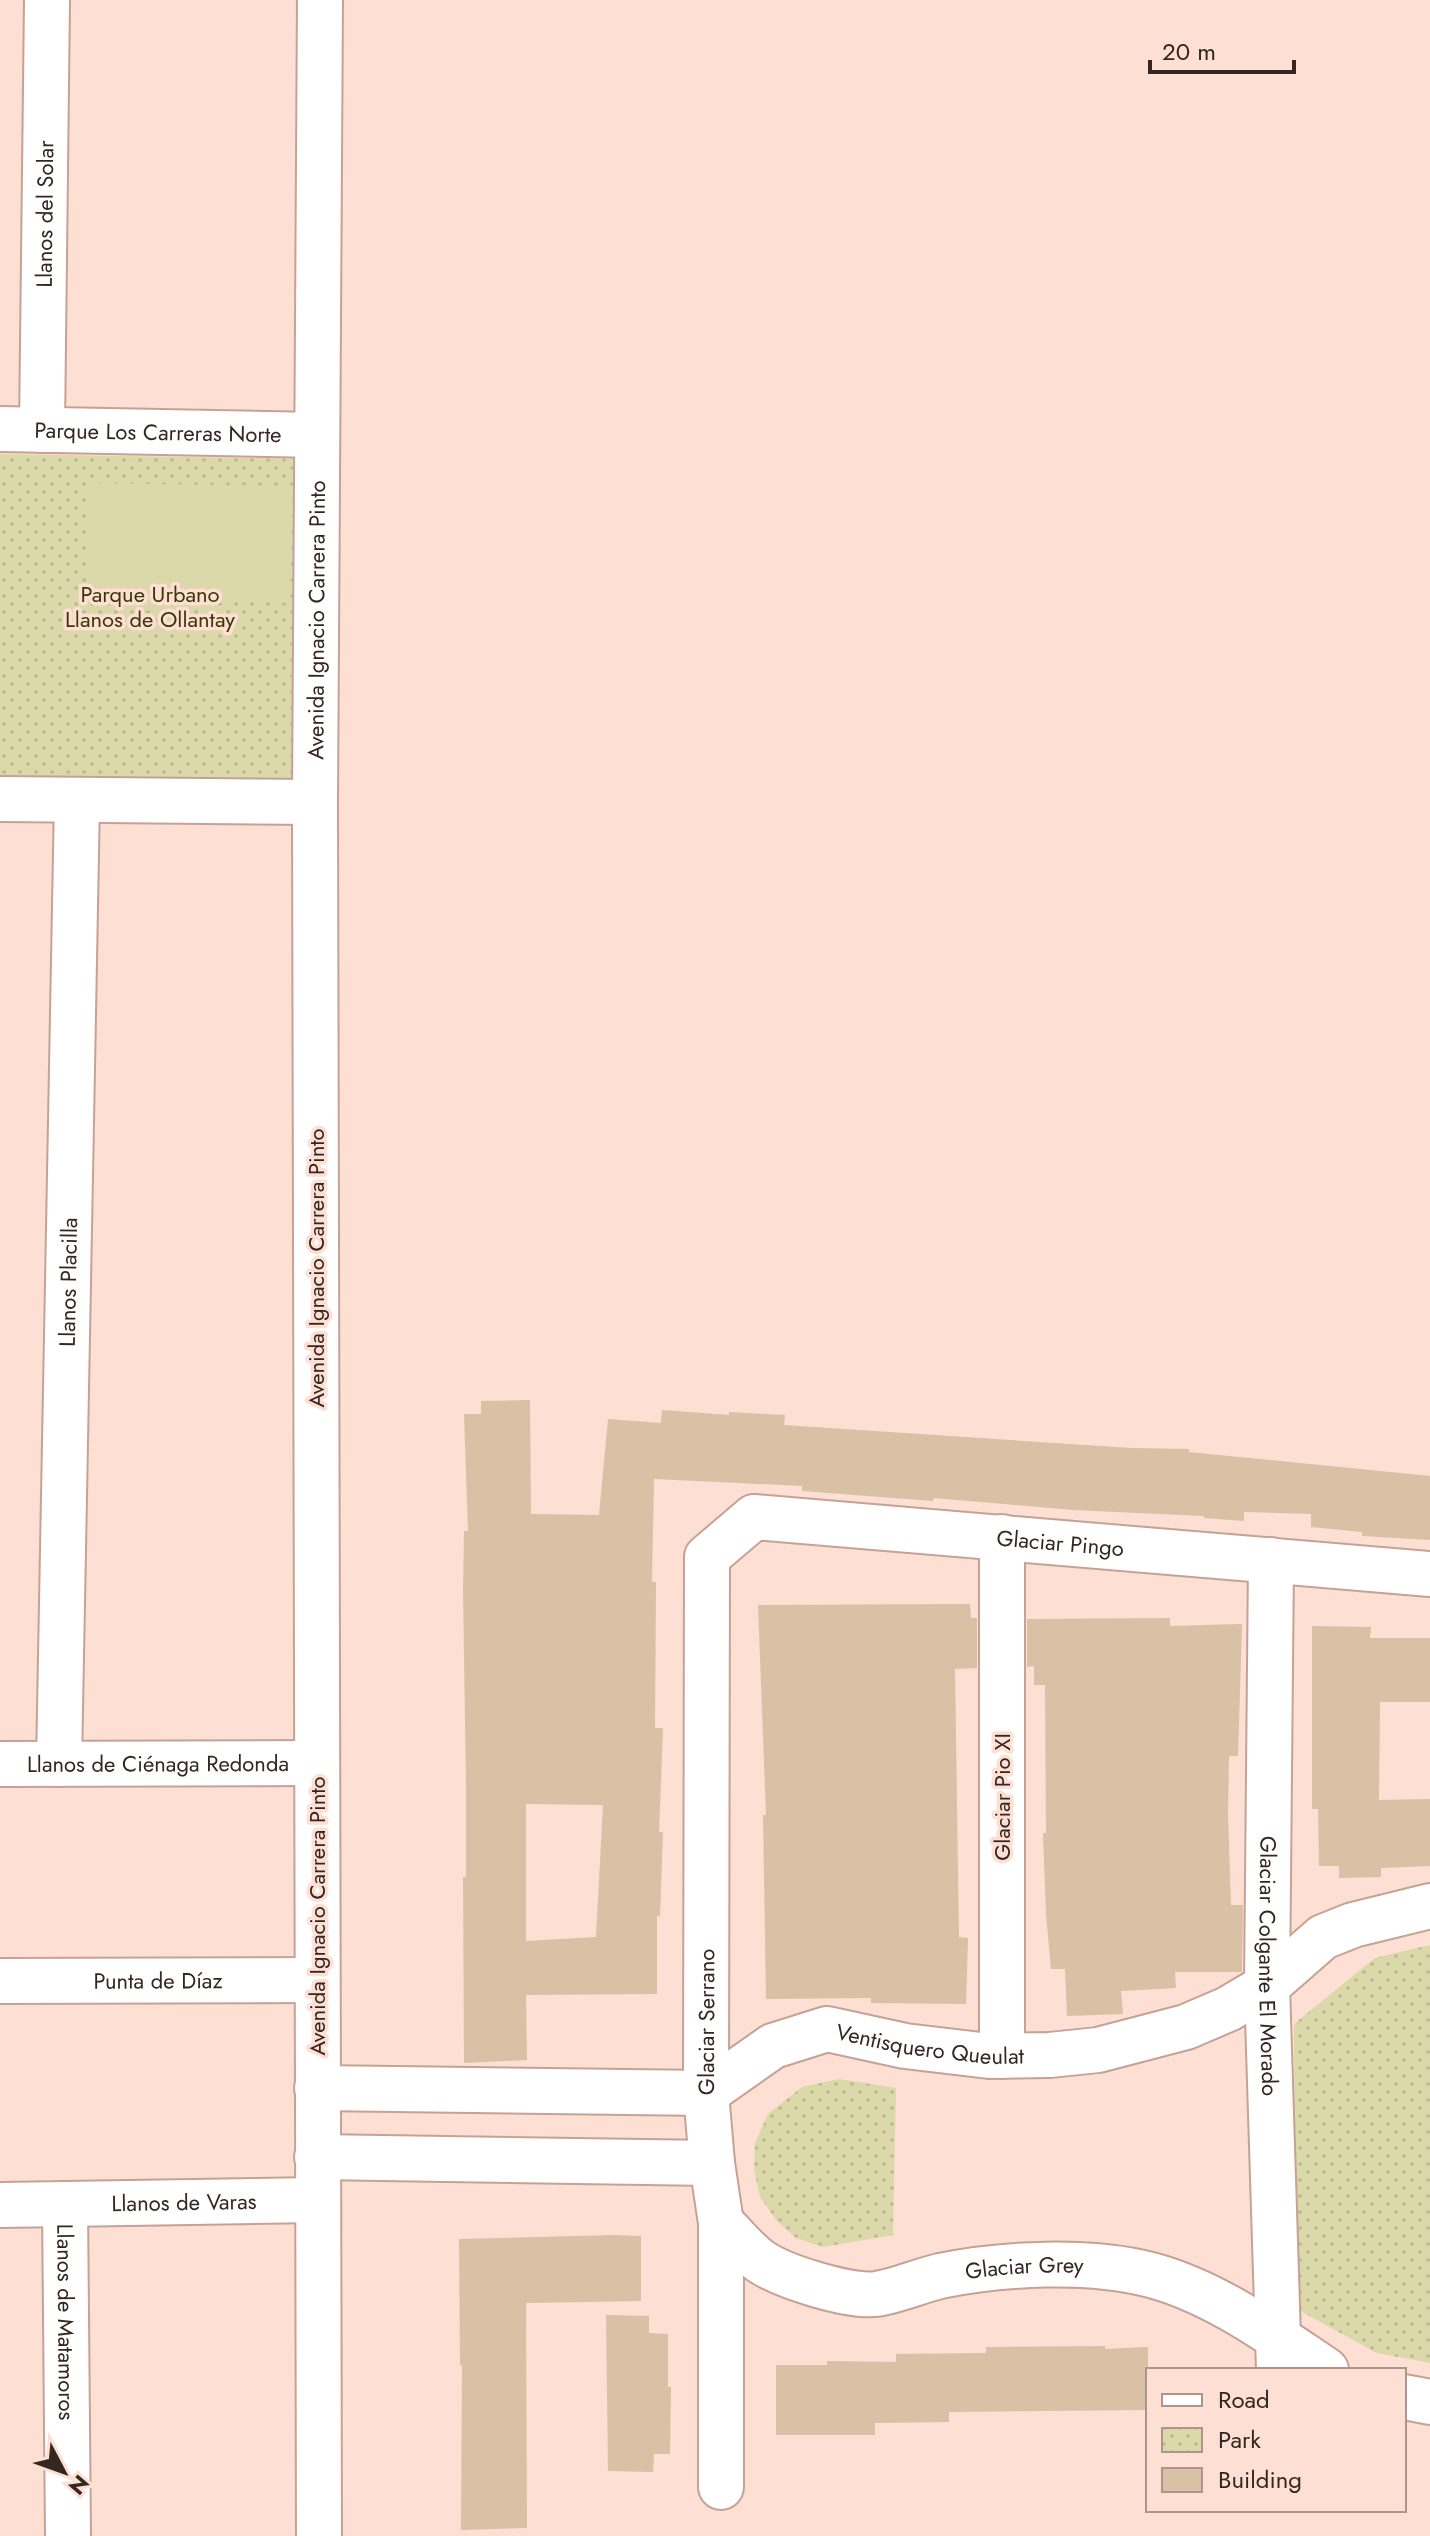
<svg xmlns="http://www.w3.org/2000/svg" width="1430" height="2536" font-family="Jost,sans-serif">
<defs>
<pattern id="park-dots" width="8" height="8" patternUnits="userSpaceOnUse" patternTransform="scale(2)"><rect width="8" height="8" fill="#dbd8a9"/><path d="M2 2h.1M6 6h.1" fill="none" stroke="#bdb991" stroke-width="1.8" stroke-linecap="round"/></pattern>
</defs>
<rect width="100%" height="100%" fill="#fddfd3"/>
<path fill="url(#park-dots)" d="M0,454L308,459L292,789L0,786Z
M1430,1945V2363L1377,2353L1295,2308L1294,2024L1375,1958Z
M839,2079L896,2088L893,2235L823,2247L796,2238L777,2221L760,2197L754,2170L755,2143L768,2114L802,2087Z"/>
<path fill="#dbd8a9" d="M90,483L293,486L290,603L88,599Z"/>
<path fill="#d8c1a5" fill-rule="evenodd" d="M530,1400L531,1514L599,1515L608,1419L661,1423L662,1410L729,1415V1412L785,1415L784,1425L1131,1448L1189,1449V1452L1430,1476V1540L1362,1536V1532L1311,1527V1514L1244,1512V1521L1204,1518V1516L1073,1510L934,1498L933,1501L802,1491V1486L654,1479L652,1582H656L655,1728H663L659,1832H663L660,1916H657V1994L526,1995L527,2060L464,2063L463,1877H466V1785L463,1589L464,1531H468L464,1414H481V1401ZM526,1804L603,1805L596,1937L526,1941Z
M970,1604L971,1618H977V1668L955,1669L959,1937L968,1938L966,2004L871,2003V1998L766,1999L763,1815H766L758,1605Z
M1170,1618V1626L1242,1624L1238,1756H1229L1228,1815L1231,1905H1243L1242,1972H1175L1176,1988L1121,1991L1123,2014L1067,2016L1065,1969H1051L1046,1914L1043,1833H1046L1045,1685H1034V1666L1027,1667V1619Z
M1312,1626L1371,1627L1370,1638H1430V1702H1380L1379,1800L1430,1799V1866L1381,1868V1877L1339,1878V1866H1319L1318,1809H1312Z
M612,2235L641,2236V2301L526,2303L527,2528L461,2530L462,2365H460L459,2239Z
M606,2315L649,2316V2333L668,2334V2387H671L670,2454H654L653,2472L608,2471Z
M1105,2346V2349L1148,2347V2410L949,2412V2422L875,2423V2435H776V2365H827V2361L896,2362V2354L986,2353V2347Z"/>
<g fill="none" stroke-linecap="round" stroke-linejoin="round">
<defs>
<g id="minor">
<path id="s1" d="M0,429L317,435"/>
<path id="s2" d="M42,430L47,0"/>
<path d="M0,799L315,802"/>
<path id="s3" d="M1271,1560L1267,1986L1279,2370"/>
<path id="s4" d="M0,1764L317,1763"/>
<path id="s5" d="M59,1764L77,800"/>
<path id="s6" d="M0,1981L317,1980"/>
<path d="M1002,2056V1537"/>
<path id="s7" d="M317,2088L706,2093L773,2046L827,2029L905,2046L989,2056L1050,2055L1098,2050L1186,2027L1228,2009L1267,1986L1323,1937L1353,1925L1430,1906"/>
<path d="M317,2157L712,2163"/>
<path id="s8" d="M65,2204L68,2536"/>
<path id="s9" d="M0,2205L318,2200"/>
<path id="s10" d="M721,2223C734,2235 746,2251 760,2261C783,2277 849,2297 876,2294C897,2291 919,2281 940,2276C1003,2263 1089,2259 1151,2275C1215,2292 1272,2334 1326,2370"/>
<path d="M1404,2397L1430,2402"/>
<path id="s11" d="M721,2487V2223L712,2163L706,2093L707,1557L754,1517L1430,1574"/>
<path id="s12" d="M319,2536L315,802L320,0"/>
</g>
</defs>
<use href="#minor" stroke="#c5a295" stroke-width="48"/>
<use href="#minor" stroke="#fff" stroke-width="44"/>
</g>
<g text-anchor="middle" stroke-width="7" stroke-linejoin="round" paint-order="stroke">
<g font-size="22" fill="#342621" stroke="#fddfd3">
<text dy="8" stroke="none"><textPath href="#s2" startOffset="216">Llanos del Solar</textPath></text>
<text dy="8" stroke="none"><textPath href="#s1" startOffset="158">Parque Los Carreras Norte</textPath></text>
<text dy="8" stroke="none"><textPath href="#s12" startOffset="1916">Avenida Ignacio Carrera Pinto</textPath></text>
<text transform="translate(316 1268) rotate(-90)" y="8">Avenida Ignacio Carrera Pinto</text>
<text dy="8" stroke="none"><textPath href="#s5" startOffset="482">Llanos Placilla</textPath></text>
<text dy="8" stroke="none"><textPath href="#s11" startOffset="1300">Glaciar Pingo</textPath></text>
<text dy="8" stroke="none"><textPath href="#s4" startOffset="158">Llanos de Ciénaga Redonda</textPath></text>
<text transform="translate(1002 1797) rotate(-90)" y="8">Glaciar Pio XI</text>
<text transform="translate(317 1916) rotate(-90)" y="8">Avenida Ignacio Carrera Pinto</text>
<text dy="8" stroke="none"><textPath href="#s3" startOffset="406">Glaciar Colgante El Morado</textPath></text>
<text dy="8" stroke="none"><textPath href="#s6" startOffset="158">Punta de Díaz</textPath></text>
<text dy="8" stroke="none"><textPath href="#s11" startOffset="466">Glaciar Serrano</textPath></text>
<text dy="8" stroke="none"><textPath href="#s7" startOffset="632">Ventisquero Queulat</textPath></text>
<text dy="8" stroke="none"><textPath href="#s9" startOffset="184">Llanos de Varas</textPath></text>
<text dy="8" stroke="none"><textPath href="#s10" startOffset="328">Glaciar Grey</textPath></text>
<text dy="8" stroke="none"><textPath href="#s8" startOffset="118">Llanos de Matamoros</textPath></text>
</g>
<g font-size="22" fill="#3d3809" stroke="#fddfd3">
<text x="150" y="602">Parque Urbano<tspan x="150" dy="25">Llanos de Ollantay</tspan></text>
</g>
</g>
<rect x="1146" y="2368" width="260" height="144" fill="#fddfd3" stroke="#ad958c" stroke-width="2"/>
<rect x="1162" y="2394" width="40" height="12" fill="#ffffff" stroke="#ad958c" stroke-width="2"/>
<text x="1218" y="2408" font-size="24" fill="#342621">Road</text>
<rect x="1162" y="2428" width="40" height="24" fill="url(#park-dots)" stroke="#ad958c" stroke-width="2"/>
<text x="1218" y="2448" font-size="24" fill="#342621">Park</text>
<rect x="1162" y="2468" width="40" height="24" fill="#d8c1a5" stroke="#ad958c" stroke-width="2"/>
<text x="1218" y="2488" font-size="24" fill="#342621">Building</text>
<g transform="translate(64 2472) rotate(131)" stroke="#fddfd3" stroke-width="6" paint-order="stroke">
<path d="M0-6L14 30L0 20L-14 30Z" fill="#342621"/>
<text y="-12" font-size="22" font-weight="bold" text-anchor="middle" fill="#342621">N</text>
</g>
<path d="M1150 60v12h144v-12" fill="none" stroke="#342621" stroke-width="4"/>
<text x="1162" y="60" font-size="24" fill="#342621" stroke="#fddfd3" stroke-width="6" paint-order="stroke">20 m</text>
</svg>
